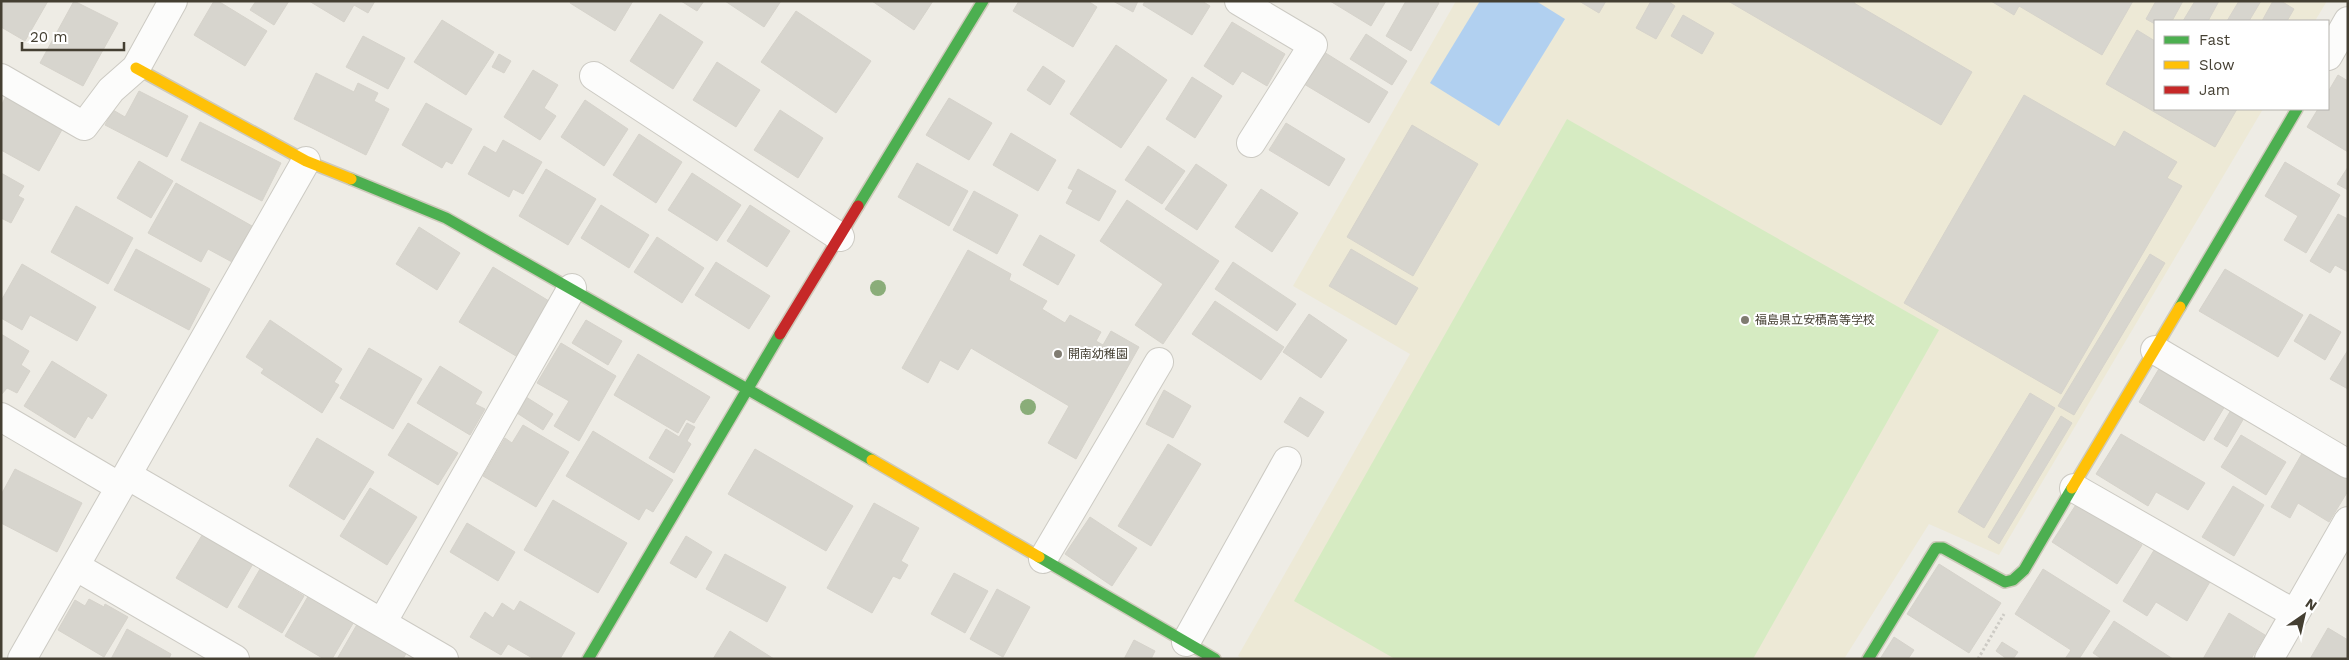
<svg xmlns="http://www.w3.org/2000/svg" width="2349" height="660" font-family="'Work Sans','Noto Sans JP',sans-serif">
<rect width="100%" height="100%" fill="#eeece5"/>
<path fill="#ede9d6" d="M1456,1H2327L2315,21H2155V109H2263L1999,555L1929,524L1844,659H1244L1238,656L1410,354L1293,286Z"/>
<path fill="#d6ebc2" d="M1567,119L1939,330L1753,659H1395L1294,601Z"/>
<path fill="#b1d0f0" d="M1480,1H1536L1565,19L1499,126L1430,83Z"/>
<path fill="#d7d5ce" stroke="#d6d3cb" d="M1,1H48L25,41L1,27Z
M74,1L118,23L83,86L40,63Z
M214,1H218L267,31L245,66L194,35Z
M256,1H289L274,25L250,10Z
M309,1H375L368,13L354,5L344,22Z
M571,1H633L615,31L570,3Z
M681,1H704L697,11Z
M725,1H781L764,27Z
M872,1H933L914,30Z
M1019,1H1088L1097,7L1073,47L1013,11Z
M1113,1H1138L1133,12Z
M1145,1H1202L1210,6L1192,35L1143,5Z
M1330,1H1386L1371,26Z
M1406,1H1436L1439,3L1411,51L1386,36Z
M1579,1H1606L1599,13Z
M1651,1H1668L1675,6L1656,39L1636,28Z
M1728,1H1855L1854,3L1972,72L1941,125Z
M1991,1H2133L2102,55L2019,6L2014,15Z
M2156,1H2183L2172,21H2155V24L2146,19Z
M2195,1H2219L2208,21H2183Z
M2239,1H2261L2249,21H2227Z
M2273,1H2281L2294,9L2287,21H2262Z
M796,11L871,61L836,113L761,62Z
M660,14L703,42L673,89L630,61Z
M1683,15L1714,33L1702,54L1671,36Z
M442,20L494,52L466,95L414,62Z
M1232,22L1285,54L1267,86L1242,71L1233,85L1204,66Z
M2137,30L2155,41V109H2237L2215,147L2106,84Z
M1366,34L1407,61L1392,85L1350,59Z
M363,36L405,58L388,89L346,67Z
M1116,45L1167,80L1121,148L1070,114Z
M1324,52L1388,92L1369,123L1304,84Z
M499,54L511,61L504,73L492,67Z
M717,62L760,90L736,127L693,100Z
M1043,66L1065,81L1050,105L1027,90Z
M533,70L558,85L544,108L556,116L540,140L504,117Z
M316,73L354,92L358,83L378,93L374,101L389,109L366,155L294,119Z
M2338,75L2348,81V152L2307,127L2318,109H2328V92Z
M1192,77L1222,96L1195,138L1166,119Z
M139,91L188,116L167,157L105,125L113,110L125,117Z
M7,94L64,126L39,171L1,150V106Z
M2024,95L2115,147L2124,131L2177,162L2167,178L2182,186L2061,394L1904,303Z
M949,98L992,123L969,160L926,135Z
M585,100L628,129L604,166L561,137Z
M426,103L472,129L452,164L446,161L442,168L402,145Z
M780,110L823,138L798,178L754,150Z
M200,122L281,163L262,201L181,160Z
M1286,123L1345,159L1329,186L1269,150Z
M1412,125L1478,164L1413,276L1347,237Z
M1011,133L1056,160L1038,191L993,165Z
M639,134L682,162L656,203L613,175Z
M503,140L542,162L523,194L513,189L509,197L468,174L484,146L496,153Z
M1148,146L1185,171L1162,204L1125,180Z
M139,161L173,181L151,218L117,198Z
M2285,162L2340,195L2306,253L2284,240L2298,216L2265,196Z
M917,163L968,191L949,226L898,197Z
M1196,164L1227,185L1197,230L1165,209Z
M2348,167V190L2337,184Z
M546,169L596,199L568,245L519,216Z
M1078,169L1116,191L1099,221L1066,203L1073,190L1068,188Z
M1,173L24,186L18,196L24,199L11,223L1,218Z
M692,173L741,205L717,241L668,210Z
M176,183L252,226L232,262L208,249L201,262L148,233Z
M1261,189L1298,213L1272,252L1235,227Z
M974,191L1018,215L997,254L953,230Z
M1127,200L1219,261L1163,344L1135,325L1163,284L1100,241Z
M601,205L649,235L629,268L581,238Z
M750,205L790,231L767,267L727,241Z
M76,206L133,238L108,284L51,252Z
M2338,214L2348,219V272L2335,265L2330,273L2310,261Z
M419,227L460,253L437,290L396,264Z
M1040,235L1075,255L1058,285L1023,265Z
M657,237L704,268L682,303L634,272Z
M136,249L210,289L189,330L114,290Z
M1351,249L1418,288L1396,325L1329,286Z
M968,250L1011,274L1009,280L1047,301L1042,309L1065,323L1070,315L1101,332L1096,341L1103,345L1111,331L1139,347L1076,459L1048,443L1069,406L971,348L958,370L940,360L928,383L902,368Z
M2150,254L2165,263L2074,415L2058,406Z
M716,262L770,296L749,329L695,295Z
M1233,262L1296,304L1277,331L1215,289Z
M22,264L96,307L77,341L30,315L22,330L1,318V301Z
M493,267L549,301L516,356L459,322Z
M2225,269L2303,315L2278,357L2199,311Z
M1215,301L1284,347L1261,380L1192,334Z
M1309,314L1347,340L1321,378L1283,352Z
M2310,314L2341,332L2325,360L2294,341Z
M270,320L342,369L334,382L339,385L322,413L261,373L264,369L246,357Z
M586,320L622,341L608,365L572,343Z
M1,334L29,351L21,365L30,371L17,393L7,388L1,395Z
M561,343L616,376L579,441L554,426L569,401L537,383Z
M369,348L422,379L393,429L340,398Z
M2348,350V389L2330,379Z
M638,354L710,397L694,423L686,419L678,433L614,395Z
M52,361L107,395L92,419L88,416L75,438L24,406Z
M440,366L482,392L475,404L485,409L470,435L417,403Z
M2160,367L2225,406L2204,441L2139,402Z
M1164,390L1191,406L1173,438L1146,424Z
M2030,393L2055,408L1984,528L1958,512Z
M526,397L553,414L543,430L517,413Z
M1300,397L1324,412L1308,437L1284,422Z
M2231,410L2244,418L2227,447L2214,439Z
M2061,416L2072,423L1999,544L1988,537Z
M408,423L458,453L438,485L388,455Z
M687,423L695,427L687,441L691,444L674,473L649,458L666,429L679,437Z
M523,425L569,452L536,507L483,476L505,438L512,443Z
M593,431L673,480L653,512L646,508L639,520L566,476Z
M2121,434L2205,483L2188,510L2156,492L2148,506L2096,474Z
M2241,435L2286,462L2266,495L2221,467Z
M317,438L374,472L344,520L289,486Z
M1168,444L1201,464L1151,546L1118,526Z
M755,449L853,506L826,551L728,494Z
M2304,450L2348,477V491L2329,522L2298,503L2290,518L2271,507Z
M15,469L82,503L57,552L1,523V495Z
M2233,486L2264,505L2234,556L2202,537Z
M370,488L417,517L387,565L340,536Z
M553,500L627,543L598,593L524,550Z
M874,503L919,528L901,561L908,565L900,579L893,576L872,613L827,588Z
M2077,503L2142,545L2117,584L2052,542Z
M1090,517L1137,548L1112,586L1065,554Z
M467,523L515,552L498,581L450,552Z
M204,532L254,562L227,608L176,578Z
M686,536L712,552L696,578L670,563Z
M2156,547L2211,580L2187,621L2156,602L2147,616L2123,601Z
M725,554L786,587L767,622L706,589Z
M1939,564L2001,603L1969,653L1907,614Z
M260,569L304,596L282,633L238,607Z
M2043,569L2110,611L2079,659H2065L2071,650L2015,614Z
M954,573L988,591L965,633L931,614Z
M997,589L1030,607L1003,657L970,639Z
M310,593L355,620L332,659H324L285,636Z
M89,599L104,607L105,604L128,617L104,657L58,630L75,600L85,606Z
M520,601L575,633L560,659H534L508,644L501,655L470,637L485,612L493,618L502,603L514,611Z
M2229,613L2265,635L2251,659H2203Z
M359,621L408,650L403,659H337Z
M2114,621L2173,659H2102L2093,653Z
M2328,628L2348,640V659H2310Z
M127,629L171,654L169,659H111Z
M730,631L774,659H713Z
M1894,637L1914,650L1908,659H1880Z
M1134,640L1155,651L1151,659H1124Z
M2002,642L2018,652L2013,659H2007L1996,651Z"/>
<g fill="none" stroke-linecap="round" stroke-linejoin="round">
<defs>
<path id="street" d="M1239,1L1313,45L1251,143
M2328,56L2348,21
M594,76L840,237
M1,78L84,126L111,90L136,68L173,1
M2155,350L2348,464
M1,417L120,487
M127,475L444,659
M2074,488L2295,614
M1043,559L1159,362
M75,566L235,659
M382,623L572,288
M1186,642L1287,461
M22,659L306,161
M2269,659L2348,521"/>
<path id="fast" d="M351,179L446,218L872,460
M858,206L983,1
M2180,307L2297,109
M1039,557L1215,659
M588,659L780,334
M1868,659L1936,548H1943L2005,582L2013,580L2024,570L2072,488"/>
<path id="slow" d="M136,68L306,161L351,179
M872,460L1039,557
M2072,488L2180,307"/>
<path id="jam" d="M780,334L858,206"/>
</defs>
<use href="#street" stroke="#cccac3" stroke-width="30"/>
<use href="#fast" stroke="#cecabb" stroke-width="14"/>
<use href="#slow" stroke="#cecabb" stroke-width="14"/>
<use href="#jam" stroke="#cecabb" stroke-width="14"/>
<path stroke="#cdcbc5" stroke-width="3" stroke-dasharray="2.5 2.5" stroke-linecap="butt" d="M1978,659L2004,614"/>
<use href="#street" stroke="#fcfcfb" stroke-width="28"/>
<use href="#fast" stroke="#4caf50" stroke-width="11"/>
<use href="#slow" stroke="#ffc107" stroke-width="11"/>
<use href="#jam" stroke="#c62828" stroke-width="11"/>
</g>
<g fill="#8aad79">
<circle cx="878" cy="288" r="8"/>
<circle cx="1028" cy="407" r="8"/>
</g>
<g fill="#807c71" stroke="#fff" stroke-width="2">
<circle cx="1745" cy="320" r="5"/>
<circle cx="1058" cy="354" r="5"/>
</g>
<g text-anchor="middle" stroke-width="4" stroke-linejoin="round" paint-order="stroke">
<g font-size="12" fill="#443f32" stroke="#fff" text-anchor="start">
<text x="1755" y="324">福島県立安積高等学校</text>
<text x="1068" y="358">開南幼稚園</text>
</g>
</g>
<rect width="2349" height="660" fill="none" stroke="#443f32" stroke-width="5"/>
<rect x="2154" y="20" width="175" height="90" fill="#ffffff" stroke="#b4b2ad"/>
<rect x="2164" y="36" width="25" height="8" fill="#4caf50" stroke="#b4b2ad"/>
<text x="2199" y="45" font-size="15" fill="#443f32">Fast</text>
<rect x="2164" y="61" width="25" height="8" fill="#ffc107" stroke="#b4b2ad"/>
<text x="2199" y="70" font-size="15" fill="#443f32">Slow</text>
<rect x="2164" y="86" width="25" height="8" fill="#c62828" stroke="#b4b2ad"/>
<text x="2199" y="95" font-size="15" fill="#443f32">Jam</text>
<g transform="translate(2304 615) rotate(34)" stroke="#ffffff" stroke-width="4" paint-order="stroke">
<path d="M0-4L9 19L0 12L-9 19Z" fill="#443f32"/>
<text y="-8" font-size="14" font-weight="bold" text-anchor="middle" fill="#443f32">N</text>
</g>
<path d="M22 42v8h102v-8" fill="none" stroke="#443f32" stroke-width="2.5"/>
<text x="30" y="42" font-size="15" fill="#443f32" stroke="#ffffff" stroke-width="4" paint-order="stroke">20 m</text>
</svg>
